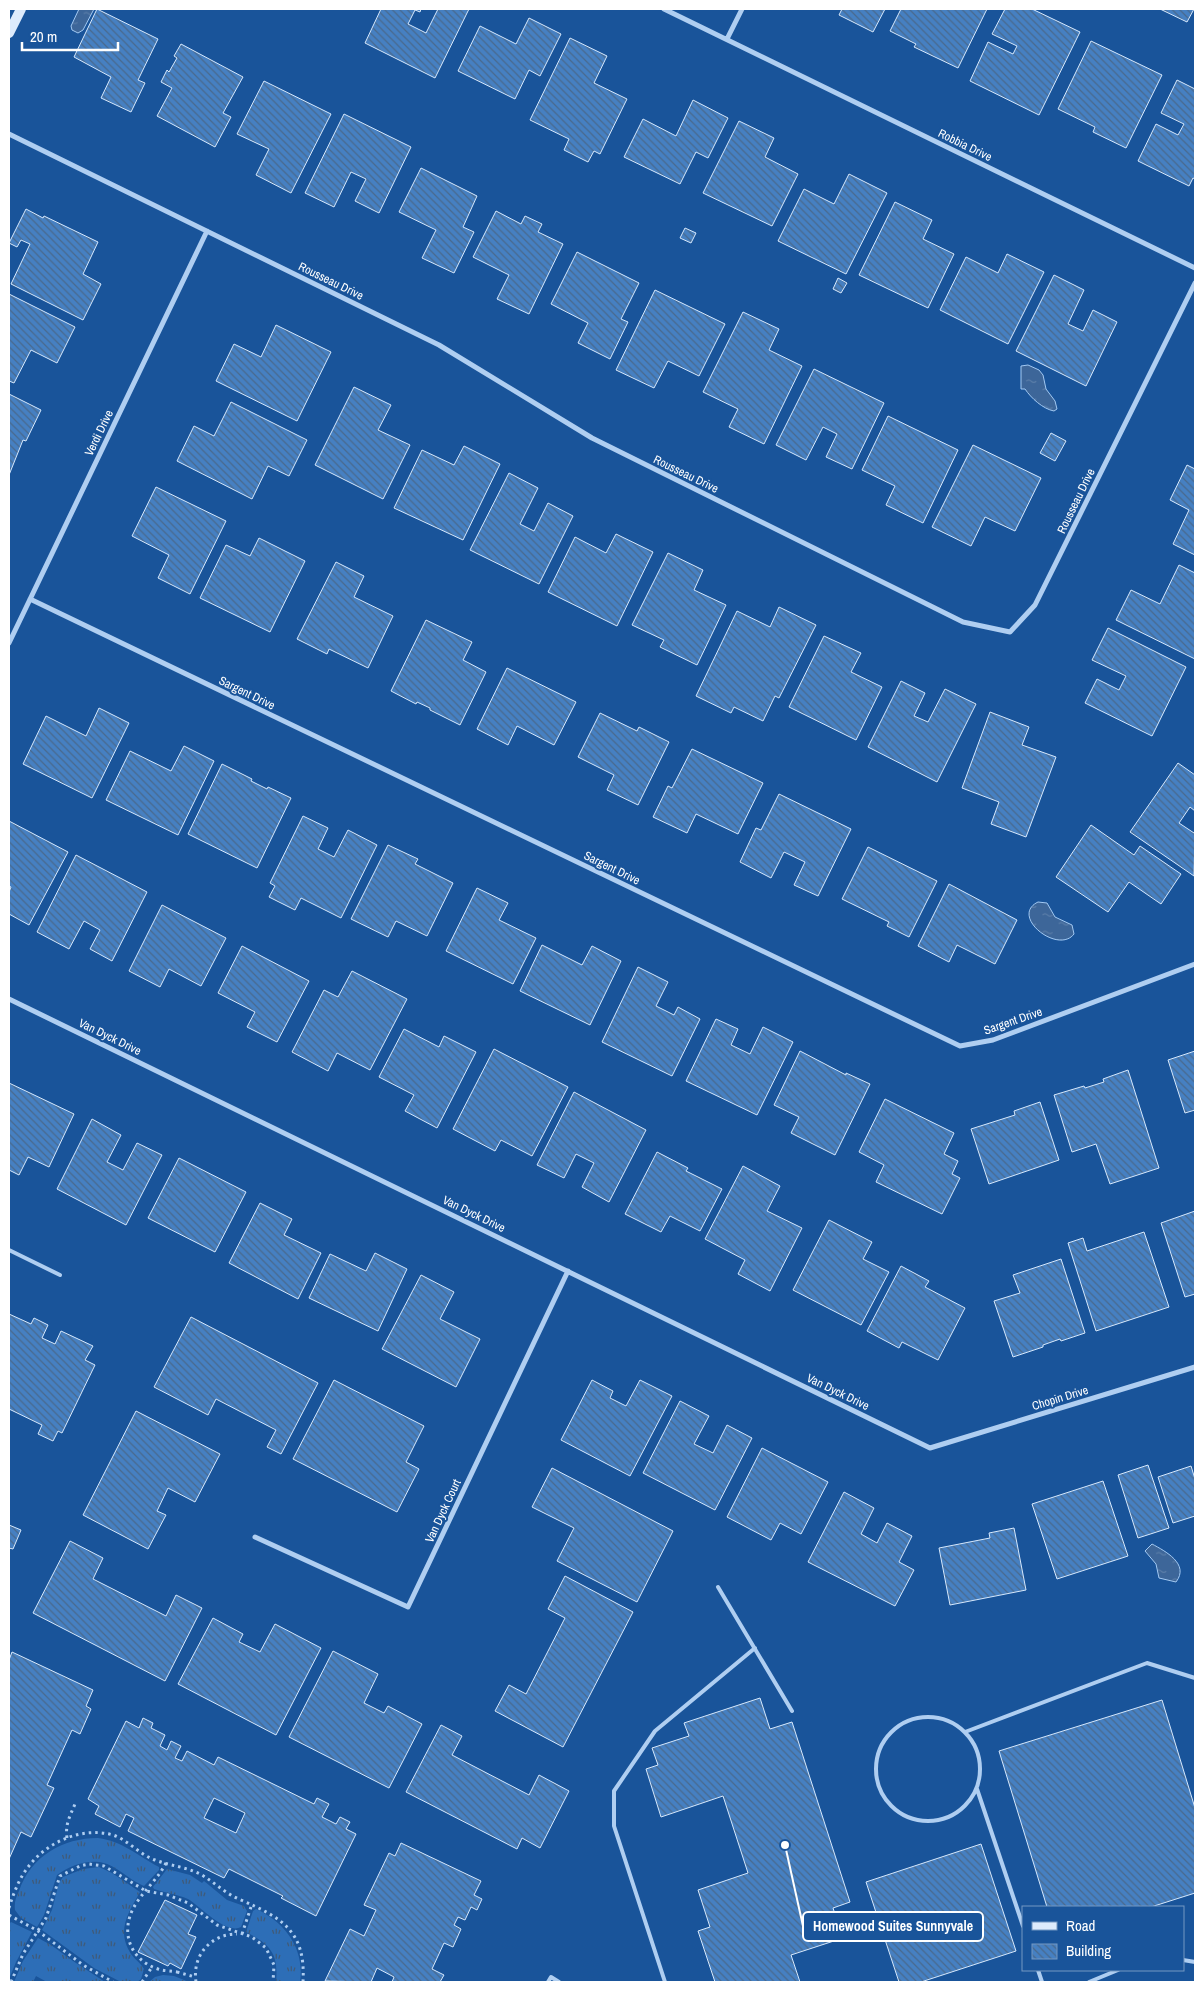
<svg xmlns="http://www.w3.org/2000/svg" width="1204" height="1991" font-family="'Archivo Narrow',sans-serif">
<defs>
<pattern id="grass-tufts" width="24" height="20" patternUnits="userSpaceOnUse" patternTransform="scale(1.25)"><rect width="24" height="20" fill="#2d6eb7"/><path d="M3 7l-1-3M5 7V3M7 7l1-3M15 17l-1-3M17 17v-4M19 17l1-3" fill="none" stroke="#405a77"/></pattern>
<pattern id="water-ripples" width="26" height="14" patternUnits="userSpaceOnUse" patternTransform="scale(1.25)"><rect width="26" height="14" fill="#3d6699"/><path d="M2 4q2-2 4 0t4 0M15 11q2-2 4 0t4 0" fill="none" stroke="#5a7da8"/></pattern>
<pattern id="building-back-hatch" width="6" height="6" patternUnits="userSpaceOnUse" patternTransform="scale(1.25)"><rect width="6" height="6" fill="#4680c2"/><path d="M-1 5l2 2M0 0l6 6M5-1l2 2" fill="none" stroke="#49698d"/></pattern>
</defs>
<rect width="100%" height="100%" fill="#19549a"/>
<path fill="url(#grass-tufts)" d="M98,1838C122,1841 138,1856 159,1867V1870L144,1886C134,1882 125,1874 115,1868C97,1856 73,1863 57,1875L44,1915L37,1927L21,1918L15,1910C14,1903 16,1897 19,1891C31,1856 63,1838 98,1838Z
M99,1867L112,1873L140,1892C128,1913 116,1931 131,1954C135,1960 141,1963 144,1969L141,1979L137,1982H121L94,1968L42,1930L52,1910L59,1883L63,1877L83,1869Z
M167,1869L190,1875L202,1883L204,1881L227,1900L244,1906L247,1911L241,1927C226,1935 200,1906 188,1899C177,1894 165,1893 154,1889L153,1887Z
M256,1909C285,1922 305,1949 300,1982H276C279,1954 270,1944 246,1932L253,1911Z
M11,1922L32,1932L16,1962L9,1979V1924Z
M38,1938L51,1945L73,1961L105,1982H47L36,1976L33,1982H14L23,1961Z
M163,1975L174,1976L189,1982H149L155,1977Z"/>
<path fill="url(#water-ripples)" stroke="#a2c9f3" d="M79,9H94L83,30L78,33L72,30L71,26Z
M1028,365L1039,370L1043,375L1046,389L1055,401L1057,409L1054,411C1043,409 1031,398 1025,389H1021V366Z
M1038,902L1047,903L1055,917L1072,925L1074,934C1058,955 1009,916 1038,902Z
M1152,1544C1165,1551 1190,1564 1176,1582L1159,1578L1156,1564L1145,1551Z"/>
<path fill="url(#building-back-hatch)" stroke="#d6e8fc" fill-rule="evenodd" d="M97,9L158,39L138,80L145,83L131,112L101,98L111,77L74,57Z
M381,9H421L420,12L415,10L408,24L426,33L438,9H469L435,78L365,43Z
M842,9H885L873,32L839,15Z
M901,9H987L958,68L914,47L916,44L890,31Z
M1005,9H1032L1080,32L1039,115L970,81L988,42L1013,54L1017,46L992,34Z
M1160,9H1194L1187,22Z
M529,18L561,34L540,76L529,70L515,99L458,71L480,26L516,44Z
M570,38L607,56L594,83L627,99L600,154L594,151L588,162L564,150L569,139L530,120Z
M1091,41L1162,75L1126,148L1093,132L1095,127L1058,109Z
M181,44L243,77L223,113L231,117L215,147L157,116L172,88L161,82L167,70L169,72L177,58L174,56Z
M1177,80L1195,89V179L1193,178L1189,186L1138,161L1156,124L1178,135L1184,124L1161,113Z
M264,81L331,114L291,193L256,175L269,149L237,134Z
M693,100L728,118L708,158L696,152L680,184L624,157L643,119L676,136Z
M344,114L411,147L379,213L355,201L366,179L351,172L334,207L305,193Z
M739,121L774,138L765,157L798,174L772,226L703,193Z
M421,168L477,196L463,227L474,232L454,273L422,258L436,230L399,212Z
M849,174L887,193L846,274L778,241L804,189L834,204Z
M895,202L932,220L923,239L954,254L928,308L859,275Z
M26,209L43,218L44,216L98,242L83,274L101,284L83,320L11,284L30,244L21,240L17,247L9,243Z
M496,211L521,224L525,216L542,224L538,232L563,244L529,314L497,299L509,275L473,257Z
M685,228L696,233L691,243L680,238Z
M577,252L639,283L621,319L628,322L610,359L578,343L588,323L551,304Z
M1007,254L1044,272L1008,344L940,310L966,257L998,273Z
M1054,275L1084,290L1068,324L1083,331L1093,310L1117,322L1086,386L1016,351Z
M838,278L847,283L841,293L833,289Z
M655,290L725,324L699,376L668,361L654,388L616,370Z
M9,294L75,327L57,363L31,350L14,383L9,381Z
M743,312L779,329L769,350L802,366L764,444L729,427L738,409L703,392Z
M276,325L331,352L297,421L216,381L234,344L261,357Z
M814,369L884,403L852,469L826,457L837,434L823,427L806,460L776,445Z
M354,387L391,405L378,430L410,445L383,499L315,465Z
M9,394L41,410L26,441L23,440L9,475Z
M231,402L307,440L289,476L268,466L252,499L177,461L194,426L214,436Z
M888,416L958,450L923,523L886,505L895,486L862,470Z
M1051,433L1066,441L1055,461L1040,453Z
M973,445L1041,478L1015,531L985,517L971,546L932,527Z
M464,446L500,464L463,540L394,508L422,450L454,465Z
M1187,465L1195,469V555L1173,544L1189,510L1170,500Z
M509,473L538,488L520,524L534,531L548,503L573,516L539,584L470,550Z
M156,487L226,521L190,594L158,578L169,555L132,536Z
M616,534L653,552L617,626L548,592L575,537L606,553Z
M259,538L305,561L270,632L200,598L226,545L250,556Z
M668,553L703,570L694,590L726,605L697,665L660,647L664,640L632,625Z
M336,562L364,576L354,597L393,616L368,668L329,649L327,654L297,639Z
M1179,565L1195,573V659L1116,620L1131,590L1160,604Z
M779,607L816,625L779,698L775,696L763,721L734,707L731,713L696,696L737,611L770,627Z
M426,620L472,642L463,660L486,672L460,725L430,710V708L417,702L416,704L391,691Z
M1108,628L1186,667L1152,736L1085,703L1097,679L1119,690L1126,676L1092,660Z
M824,636L861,653L851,672L882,687L856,740L789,707Z
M507,668L576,702L554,745L517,726L508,745L477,729Z
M901,681L925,693L914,716L928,722L945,689L976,704L937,782L868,747Z
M99,708L129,723L92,798L23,764L46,716L86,736Z
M990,712L1029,727L1022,745L1056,757L1026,837L991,824L999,802L962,788Z
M600,713L637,731L639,727L669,742L638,805L607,790L614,775L578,757Z
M184,746L214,761L178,835L106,800L130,751L171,771Z
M692,749L763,783L738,834L696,814L687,833L653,817L668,786L672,788Z
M1178,763L1195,775V811L1190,807L1179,823L1194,833L1195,832L1194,876L1130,832Z
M222,764L252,779L251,781L267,789L268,787L291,798L257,868L188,834Z
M779,794L851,829L818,896L794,885L805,862L784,852L771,878L740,862L756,828L761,830Z
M303,816L328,828L318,849L334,857L348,830L377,845L341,918L301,898L295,910L269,897L275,886L270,883Z
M9,821L68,852L29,925L9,914V892L11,887L9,886Z
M1091,825L1134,855L1140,846L1181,874L1161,904L1129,882L1108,912L1056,877Z
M388,845L418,859L415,864L453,883L427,936L396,921L388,937L351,919Z
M868,847L937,881L909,937L887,926L889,922L842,899Z
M76,855L147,892L112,961L90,949L100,930L84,921L69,949L37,932Z
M949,884L1017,920L995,964L957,945L949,962L918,946Z
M477,888L508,903L499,920L536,938L513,984L446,951Z
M162,905L226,938L201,986L169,969L160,987L129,971Z
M542,945L582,965L592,946L621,961L590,1025L520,991Z
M242,946L309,981L277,1042L247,1027L255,1012L218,993Z
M638,967L668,982L656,1006L674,1015L678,1007L700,1019L672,1076L602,1042Z
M352,971L407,999L370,1070L337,1053L328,1071L292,1052L324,990L338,997Z
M716,1019L738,1029L731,1045L750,1054L763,1027L793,1042L757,1115L686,1081Z
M404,1029L439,1047L444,1036L476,1052L437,1128L405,1111L414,1095L379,1077Z
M494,1049L568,1087L532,1156L501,1140L495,1151L453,1129Z
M800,1051L846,1075V1073L870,1084L835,1155L791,1133L799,1117L774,1105Z
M1195,1051V1110L1185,1113L1168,1060Z
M1128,1070L1159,1168L1110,1184L1096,1144L1072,1152L1054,1095L1084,1086L1085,1088L1104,1082L1103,1079Z
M9,1083L74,1114L49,1167L28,1157L19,1175L9,1170Z
M574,1092L646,1130L609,1202L582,1187L594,1163L576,1154L564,1178L537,1165Z
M885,1099L954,1133L944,1154L958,1161L952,1174L960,1178L942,1214L876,1182L884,1165L859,1152Z
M1040,1102L1059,1160L989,1184L971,1129L1015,1115L1014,1111Z
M92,1119L121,1135L107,1162L123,1170L137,1143L162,1155L126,1225L57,1189Z
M657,1152L688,1168L686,1171L722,1189L700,1231L670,1216L661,1232L625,1214Z
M179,1158L246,1192L215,1252L148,1218Z
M743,1166L780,1186L767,1211L802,1228L770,1291L738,1274L745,1260L705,1239Z
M260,1203L292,1219L284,1235L321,1253L298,1299L229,1263Z
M1195,1211V1294L1185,1297L1161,1223Z
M829,1220L872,1242L863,1259L889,1272L861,1325L793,1290Z
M1144,1232L1169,1307L1096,1331L1068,1243L1083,1238L1087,1251Z
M375,1253L407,1269L378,1331L309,1298L330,1254L366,1271Z
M1061,1259L1085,1333L1061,1341L1060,1339L1043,1345V1347L1013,1357L994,1301L1020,1293L1013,1275Z
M901,1266L929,1281L925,1287L965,1308L938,1360L902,1342L899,1348L867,1331Z
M421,1275L454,1292L440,1319L480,1339L456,1387L382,1349Z
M9,1314L31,1324L34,1318L48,1325L42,1338L55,1344L61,1331L93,1346L85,1360L95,1365L62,1433L58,1431L53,1441L38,1434L42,1425L9,1409Z
M191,1317L318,1383L281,1454L267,1447L276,1430L216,1399L208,1415L154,1387Z
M334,1380L424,1426L406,1462L419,1469L397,1512L293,1459Z
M592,1380L613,1391L610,1398L626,1406L640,1380L672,1396L630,1476L561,1440Z
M680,1401L709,1416L694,1444L713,1453L727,1425L752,1438L715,1510L643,1473Z
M136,1411L220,1454L195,1502L168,1488L157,1511L166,1515L148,1549L83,1515Z
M762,1448L828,1482L801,1534L780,1523L771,1540L727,1517Z
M1148,1465L1169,1528L1138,1538L1118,1475Z
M1191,1466L1195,1479V1516L1173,1523L1158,1477Z
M552,1468L673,1531L637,1602L557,1561L574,1528L532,1507Z
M1103,1481L1128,1556L1057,1579L1032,1504Z
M844,1492L874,1508L861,1534L877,1543L887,1523L912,1536L899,1562L914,1570L895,1606L808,1562Z
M9,1525L21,1530L13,1549L9,1548Z
M1014,1528L1026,1590L950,1605L939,1548L990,1538L989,1533Z
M70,1541L103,1558L93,1579L166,1616L176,1595L202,1608L165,1681L33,1613Z
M565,1576L633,1612L563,1747L495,1711L509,1685L526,1694L565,1618L548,1609Z
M213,1618L243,1634L239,1642L260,1652L275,1624L321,1648L276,1735L178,1684Z
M333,1651L378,1674L364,1703L384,1713L388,1706L422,1724L389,1788L289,1737Z
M12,1652L93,1690L86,1706L91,1709L80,1734L72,1730L47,1785L54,1788L31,1837L21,1832L9,1859V1660Z
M760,1698L770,1729L792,1722L850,1902L833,1908L843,1938L791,1955L800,1982H715L698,1931L710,1927L698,1890L748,1873L723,1796L661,1817L646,1769L658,1765L652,1748L689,1736L684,1723Z
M1162,1700L1195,1808V1893L1151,1907H1047L999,1751Z
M143,1718L153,1723L151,1728L165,1735L160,1746L167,1750L171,1741L181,1746L175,1758L182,1761L187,1751L214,1765L218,1757L314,1804L317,1798L329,1804L322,1817L336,1824L340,1817L350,1822L346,1829L356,1834L316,1916L281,1898L283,1896L229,1869L224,1878L128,1831L134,1818L126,1814L120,1827L95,1814L99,1806L88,1799L126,1721L139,1728ZM214,1798L245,1813L236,1833L204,1818Z
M441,1725L462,1736L452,1755L529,1795L539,1775L569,1791L540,1848L522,1838L517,1849L406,1792Z
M401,1843L481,1881L474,1895L482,1899L477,1910L471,1907L465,1920L458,1917L454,1925L461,1929L453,1947L444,1943L432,1969L444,1975L440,1982H392L394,1977L377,1968L371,1982L325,1981L350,1929L364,1936L376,1910L364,1905L389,1853L395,1856Z
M981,1844L1016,1951L921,1982H899L866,1882Z
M165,1900L197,1915L188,1934L196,1937L181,1969L170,1963L168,1966L138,1952Z"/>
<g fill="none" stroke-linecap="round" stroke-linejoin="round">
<path stroke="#afcef1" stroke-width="3" stroke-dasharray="2.5 4" stroke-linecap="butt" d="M67,1838C65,1824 70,1816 75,1804
M166,1863C158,1879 143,1891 134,1907C120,1932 130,1960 158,1969C164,1971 171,1971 177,1972
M9,1908C13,1895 18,1881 26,1870C44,1843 81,1826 113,1835C128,1840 140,1855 155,1860C171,1866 187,1867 202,1875C215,1883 226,1894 241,1900C282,1918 306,1931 303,1982
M9,1915L38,1931L83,1965L113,1982
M242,1934L252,1904
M177,1972L195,1977
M11,1982L23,1954L46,1918L60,1876L80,1866L89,1864L104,1866L146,1891L168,1895L188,1903L217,1925L252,1937L266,1948L274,1965L273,1982
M142,1982L152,1967
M196,1982C192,1956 210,1934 237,1934"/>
<path stroke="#afcef1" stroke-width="4" d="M9,1250L60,1275
M718,1587L792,1711
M876 1769a52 52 0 1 1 104 0a52 52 0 1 1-104 0Z
M965,1732L1147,1663L1195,1678
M977,1789L1023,1926
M1183,1960L1195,1962
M1038,1970L1042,1982
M548,1982L551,1977L559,1982
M665,1982L614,1826V1791L655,1731L755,1648
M1089,1982L1118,1970"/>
<path stroke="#afcef1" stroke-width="5" d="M664,9L1195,268
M727,39L742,9
M9,134L439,345L592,438L963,622L1010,632L1035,605L1195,283
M30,599L960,1046L993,1040L1195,964
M9,643L207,231
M9,999L930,1448L1195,1367
M255,1537L408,1607L568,1271"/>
<path stroke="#ddebfc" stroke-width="10" d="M9,33L21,9"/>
</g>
<g text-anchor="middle" stroke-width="4" stroke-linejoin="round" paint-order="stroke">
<g font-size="12" fill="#fff" stroke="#19549a">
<text transform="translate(965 145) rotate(26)" y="4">Robbia Drive</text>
<text transform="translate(331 281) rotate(26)" y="4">Rousseau Drive</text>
<text transform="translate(99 433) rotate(-64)" y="4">Verdi Drive</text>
<text transform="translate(686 474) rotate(26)" y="4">Rousseau Drive</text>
<text transform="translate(1076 501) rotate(-64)" y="4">Rousseau Drive</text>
<text transform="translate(247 693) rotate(26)" y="4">Sargent Drive</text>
<text transform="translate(612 868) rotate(26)" y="4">Sargent Drive</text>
<text transform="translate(1013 1021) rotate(-19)" y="4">Sargent Drive</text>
<text transform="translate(110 1037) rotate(26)" y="4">Van Dyck Drive</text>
<text transform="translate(474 1214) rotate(26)" y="4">Van Dyck Drive</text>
<text transform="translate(838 1392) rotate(26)" y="4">Van Dyck Drive</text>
<text transform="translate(1060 1398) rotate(-17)" y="4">Chopin Drive</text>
<text transform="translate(443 1511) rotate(-65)" y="4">Van Dyck Court</text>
</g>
</g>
<path fill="none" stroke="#fff" stroke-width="2" d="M785 1845L803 1926"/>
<circle fill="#fff" stroke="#19549a" stroke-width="2" cx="785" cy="1845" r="5"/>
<rect fill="#19549a" stroke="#fff" stroke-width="2" x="803" y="1912" width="180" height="29" rx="5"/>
<g font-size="14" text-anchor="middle" font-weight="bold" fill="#fff">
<text x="893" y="1931">Homewood Suites Sunnyvale</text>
</g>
<rect width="1204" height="1991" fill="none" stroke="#ffffff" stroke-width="20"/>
<rect x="1022" y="1906" width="162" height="65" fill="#19549a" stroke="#7598c2"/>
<rect x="1032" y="1922" width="25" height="8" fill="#ddebfc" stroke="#7598c2"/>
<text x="1066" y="1931" font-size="15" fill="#ffffff">Road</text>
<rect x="1032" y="1944" width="25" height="15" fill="url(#building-back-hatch)" stroke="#7598c2"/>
<text x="1066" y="1956" font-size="15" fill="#ffffff">Building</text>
<path d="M22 42v8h96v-8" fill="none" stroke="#ffffff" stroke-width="2.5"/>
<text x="30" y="42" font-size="15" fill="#ffffff" stroke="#19549a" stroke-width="4" paint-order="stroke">20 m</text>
</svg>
